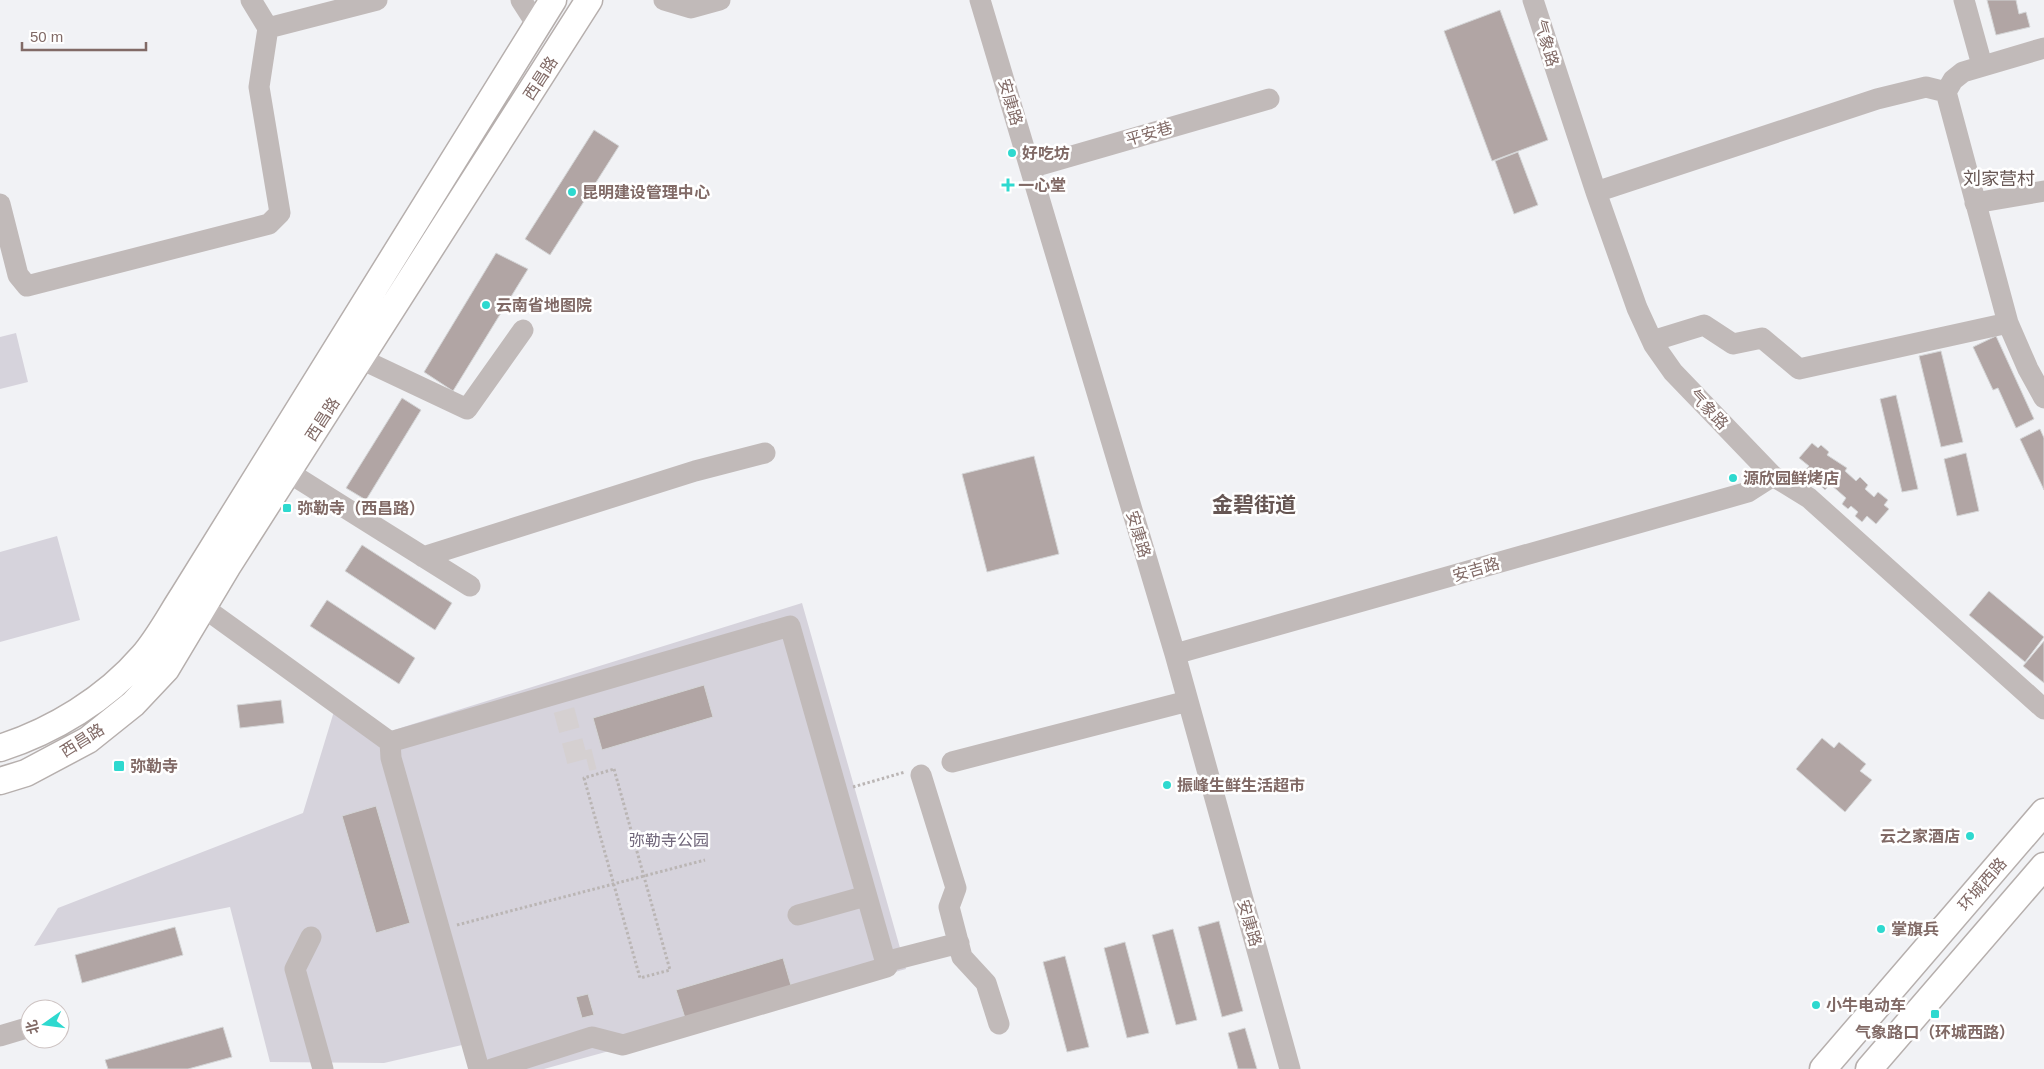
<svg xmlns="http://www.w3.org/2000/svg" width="2044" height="1069" font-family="Helvetica,'Noto Sans SC',sans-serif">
<rect width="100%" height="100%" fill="#f1f2f5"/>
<path fill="#d6d3dc" d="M16,333L28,382L0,389V337Z
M57,536L80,620L0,642V552Z
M802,603L906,969L544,1069H473L462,1045L384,1063L270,1062L230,907L34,946L58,908L303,813L339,695L381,734Z"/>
<path fill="#b1a5a4" stroke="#d4d5d6" d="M1987,0H2016L2019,14L2026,12L2030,27L1996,35Z
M1500,10L1548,140L1492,161L1444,31Z
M594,130L619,146L550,255L525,239Z
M1518,152L1538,205L1514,214L1495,161Z
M496,253L528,269L453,391L424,372Z
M1996,336L2034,419L2016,428L1998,388L1993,390L1973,347Z
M1941,351L1963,442L1941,447L1919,356Z
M1896,395L1918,489L1902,492L1880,399Z
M402,398L421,410L366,500L346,488Z
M2040,429L2044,438V490L2020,439Z
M1812,443L1818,448L1821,445L1829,452L1827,455L1847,468L1845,471L1856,481L1860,477L1868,485L1865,489L1874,497L1878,492L1888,500L1884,505L1889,509L1876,524L1867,516L1862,522L1855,516L1858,512L1851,506L1848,509L1842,504L1846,498L1830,484L1825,490L1818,483L1821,480L1815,475L1812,479L1804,472L1809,466L1799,458Z
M1966,453L1979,511L1957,516L1944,459Z
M1034,456L1059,554L987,572L962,474Z
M362,545L452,603L435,630L345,571Z
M1989,591L2044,637L2025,662L1969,615Z
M327,600L415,658L399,684L310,626Z
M2044,641V683L2023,666Z
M704,685L713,717L602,750L593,718Z
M281,700L284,723L240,728L237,705Z
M1822,738L1834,748L1839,742L1866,764L1860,771L1872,780L1845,812L1796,769Z
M376,806L410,923L376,933L342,816Z
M1219,921L1243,1011L1222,1017L1198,927Z
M175,927L183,955L82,983L75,955Z
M1173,929L1197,1020L1176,1025L1152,935Z
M1125,942L1149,1033L1127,1038L1104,948Z
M1065,956L1089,1047L1067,1052L1043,962Z
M783,958L792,989L686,1021L676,990Z
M588,994L594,1015L582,1018L576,997Z
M223,1027L232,1057L188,1069H108L105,1060Z
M1245,1028L1257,1069H1238L1228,1033Z"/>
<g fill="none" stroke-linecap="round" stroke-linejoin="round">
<path stroke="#d5d0d1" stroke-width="21" stroke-dasharray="21 11" stroke-linecap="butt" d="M564,710L578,763L594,759"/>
<defs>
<path id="major" d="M0,748C53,731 106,699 143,656C158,639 170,616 183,596L553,0
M0,781L26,773L88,740L133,704L166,669L227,567L589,0
M1823,1069L2044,812
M1869,1069L2044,866"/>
</defs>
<use href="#major" stroke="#b6afad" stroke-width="29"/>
<path stroke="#bab5b4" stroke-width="3" stroke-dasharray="2.5 2.5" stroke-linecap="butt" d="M614,769L670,970L640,978L584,778Z
M853,787L905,772
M457,925L705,860"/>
<path stroke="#c1bab9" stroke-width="21" d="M521,0L537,25
M664,0L691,8L720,0
M980,0L1175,654L1290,1069
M1533,0L1596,192L1637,308L1654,345L1673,372L1773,476L1809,498L2044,709
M1964,0L1982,65
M268,28L377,0
M2044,48L1963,72L1953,80L1946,92L2008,323L2028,369L2044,398
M1030,168L1269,99
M1596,192L1877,99L1926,87L1946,92
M1975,203L2044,191
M0,204L18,275L27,286L269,224L280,213L259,87L268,28L251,0
M1652,341L1704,325L1733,344L1762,338L1799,369L2008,323
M361,359L467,409L523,330
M288,472L470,586
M423,557L695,471L765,453
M203,607L390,742
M1175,654L1748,492L1773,476
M390,742L790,626L887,967L623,1045L592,1037L492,1069
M390,742L391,758L479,1069
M952,762L1188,701
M921,775L956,888L949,907L962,957L986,983L999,1024
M798,915L866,896
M311,937L295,969L323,1069
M885,962L959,943
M0,1036L30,1027"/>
<use href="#major" stroke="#fff" stroke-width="26"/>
</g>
<g fill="#2ed9cf" stroke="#fff" stroke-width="2">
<circle cx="1012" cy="153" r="5"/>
<path d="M1005.5 177.5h5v5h5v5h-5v5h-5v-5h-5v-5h5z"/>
<circle cx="572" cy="192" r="5"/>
<circle cx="486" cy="305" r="5"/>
<circle cx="1733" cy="478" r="5"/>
<rect x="282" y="503" width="10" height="10" rx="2.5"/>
<rect x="113" y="760" width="12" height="12" rx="2.5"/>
<circle cx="1167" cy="785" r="5"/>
<circle cx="1970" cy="836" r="5"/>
<circle cx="1881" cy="929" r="5"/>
<circle cx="1816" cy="1005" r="5"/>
<rect x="1930" y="1009" width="10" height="10" rx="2.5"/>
</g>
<g text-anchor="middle" stroke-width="5" stroke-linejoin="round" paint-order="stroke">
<g font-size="16" fill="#816a66" stroke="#fff">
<text transform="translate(1547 43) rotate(73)" y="6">气象路</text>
<text transform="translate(540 78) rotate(-57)" y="6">西昌路</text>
<text transform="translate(1011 102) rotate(74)" y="6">安康路</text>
<text transform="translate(1149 133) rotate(-16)" y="6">平安巷</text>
<text transform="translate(1709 409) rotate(46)" y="6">气象路</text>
<text transform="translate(322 419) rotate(-57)" y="6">西昌路</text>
<text transform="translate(1139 534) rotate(73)" y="6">安康路</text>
<text transform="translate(1476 569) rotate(-16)" y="6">安吉路</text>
<text transform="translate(82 740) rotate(-32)" y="6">西昌路</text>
<text transform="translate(1982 884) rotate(-49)" y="6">环城西路</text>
<text transform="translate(1250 923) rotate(74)" y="6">安康路</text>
</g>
<g font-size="16" font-weight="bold" fill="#816a66" stroke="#fff" text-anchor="start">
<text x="1022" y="159">好吃坊</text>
<text x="1018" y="191">一心堂</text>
<text x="582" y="198">昆明建设管理中心</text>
<text x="496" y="311">云南省地图院</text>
<text x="1743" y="484">源欣园鲜烤店</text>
<text x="297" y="514">弥勒寺（西昌路）</text>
<text x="130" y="772">弥勒寺</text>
<text x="1177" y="791">振峰生鲜生活超市</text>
<text x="1960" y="842" text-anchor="end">云之家酒店</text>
<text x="1891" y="935">掌旗兵</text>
<text x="1826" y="1011">小牛电动车</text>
<text x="1935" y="1038" text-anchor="middle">气象路口（环城西路）</text>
</g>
<g font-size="16" fill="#6e6478" stroke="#fff">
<text x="669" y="846">弥勒寺公园</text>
</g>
<g font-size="18" fill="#665653" stroke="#fff">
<text x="1999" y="185">刘家营村</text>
</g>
<g font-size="21" font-weight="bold" fill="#665653" stroke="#fff">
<text x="1254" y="512">金碧街道</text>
</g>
</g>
<g transform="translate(45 1024) rotate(256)"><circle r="24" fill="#ffffff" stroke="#cdc3c2"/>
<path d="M0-4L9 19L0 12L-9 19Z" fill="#2ed9cf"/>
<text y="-8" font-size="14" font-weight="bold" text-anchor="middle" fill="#816a66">北</text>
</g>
<path d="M22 42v8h124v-8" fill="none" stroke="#816a66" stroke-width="2.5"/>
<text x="30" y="42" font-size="15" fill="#816a66" stroke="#ffffff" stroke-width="4" paint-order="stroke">50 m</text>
</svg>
